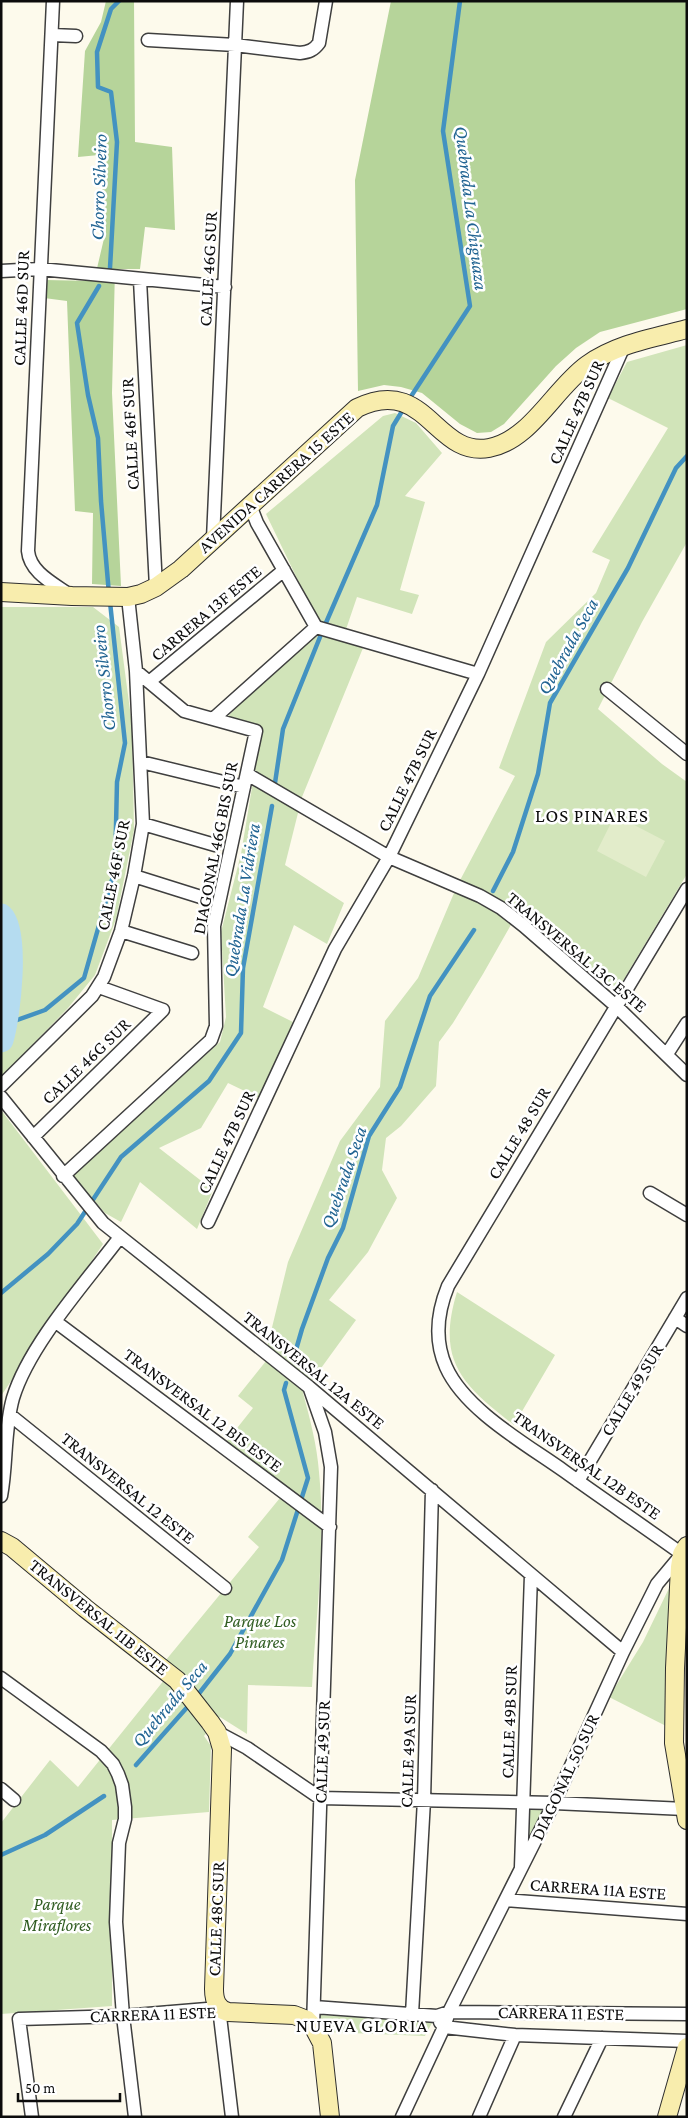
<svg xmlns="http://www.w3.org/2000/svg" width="688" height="2118" font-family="'Crimson Pro',serif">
<rect width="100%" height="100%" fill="#fdfaec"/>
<path fill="#d1e4b9" d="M687,345V542L642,622L598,709L662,764L687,782V874L618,989L528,918L520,909L483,974L453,1023L439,1042L436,1086L401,1126L386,1138L382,1170L397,1198L368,1252L329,1300L356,1320L303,1393C310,1419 317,1445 319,1472C326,1543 316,1615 312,1687L248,1685L247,1734L220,1717L204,1736L211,1746L209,1812L112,1820V2006L1,2014V1823L50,1760L78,1787L169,1674L161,1666L259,1547L248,1537L284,1493L222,1447L253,1408L238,1396L270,1356L266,1352L288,1262L340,1141L380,1087L385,1021L418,978L457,886L515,776L499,768L546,642L596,593L610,560L592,552L668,428L608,398L627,362Z
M395,413L416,423L442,453L405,496L425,502L400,590L419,595L412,614L357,597L342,641L363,648L302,797L285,865L344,903L327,944L294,925L263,1007L293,1022L259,1098L228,1083L201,1128L159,1148L213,1190L197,1229L140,1182L121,1222L105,1213L72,1175L220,1042L226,1017L221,932L241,854L262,727L228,716L320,626L266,514L383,416Z
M1,607H93L119,627L132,725L134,830L116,919L95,975L68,1008L1,1077Z
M1,1110L103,1244L1,1396Z
M457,1292L555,1355L514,1425C462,1385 436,1361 457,1292Z
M672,1582L668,1727L609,1697L643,1642Z
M528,1810H543L527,1844Z
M319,2015L433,2021L425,2036L326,2032Z"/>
<path fill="#b6d49a" d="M106,1H134L135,142L172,147L175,230L145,227L140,269H115L112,393L121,586L92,584L93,513L75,511L67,301L44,298L45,280L94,281L106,230L99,155L78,157L85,51L101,22Z
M391,1H687V309L600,332L576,348L556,366L504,424L491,432L477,433L460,424L422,393L401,387L384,385L358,391L355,180Z"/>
<path fill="#e2ecca" d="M615,815L665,841L646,877L597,851Z"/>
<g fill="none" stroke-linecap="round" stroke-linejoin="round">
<path stroke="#4392c1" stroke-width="4.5" d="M110,268L117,142L111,92L98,87L97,52L111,9L119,1
M99,286L77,323L88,395L98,438L101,501L109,594
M408,401L470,306L443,131L460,1
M325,625L377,505L393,426L404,408
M275,783L283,729L320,637
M493,891L513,852L538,774L550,703L628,568L676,468L687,456
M6,1024L45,1010L84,978L115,869L117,782L125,743L110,602
M1,1293L48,1254L77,1224L121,1157L209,1081L241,1033L243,968L272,806
M293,1360L302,1329L328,1258L343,1228L369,1136L400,1087L430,996L474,930
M197,1696L230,1654L282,1560L308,1478L284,1390L286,1383
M136,1765L190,1704
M1,1855L45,1835L104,1796"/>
<path stroke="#b5dcf0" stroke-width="25" d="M1,916C18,932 8,1018 1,1040"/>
<defs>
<path id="street" d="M53,1L28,551C30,573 55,584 71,596
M52,35L76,36
M148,40L235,45L300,53C309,52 314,50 319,43L326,1
M1,271L40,269L225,287
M140,280L156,587
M250,505L257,523L316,627
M213,539L237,1
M316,627L478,674
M149,682L284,570
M607,689L687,754
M213,719L316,627
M141,762L244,787
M247,774L389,857L480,896L501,908L524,926L616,1006L687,1075
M143,824L215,845
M134,876L204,898
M121,931L192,953
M667,1054L687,1023
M1,1086L92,996L104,977L121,931L134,876L143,824L136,671L128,597
M1,1097L103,1223L309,1387L623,1652
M33,1137L163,1010L99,987
M63,1176L211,1040L216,1026L214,926L256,731L184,711L136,671
M650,1193L687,1215
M208,1222L335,949L389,857L478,674L624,346
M675,1318L687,1326
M56,1322L330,1527
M310,1389L325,1432L331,1467L313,2026
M10,1415L225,1588
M578,1481L687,1298
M1,1496C7,1464 4,1430 13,1398C29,1345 86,1282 120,1237
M1,1678L101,1751L113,1764L118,1774L122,1785L125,1807V1819L119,1843L116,1922L123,2016L135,2117
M217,1732L247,1748L320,1798L554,1803L685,1809
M1,1789L14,1800
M521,1867L531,1575
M506,1900L687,1914
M314,2007L437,2016L449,2012L687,2014
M412,2014L424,1800L432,1490
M440,2022L444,2027L515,2035L687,2041
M32,2117L19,2019L123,2016L219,2008L232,2117
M402,2117L444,2027L449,2012L554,1803L623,1652L657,1584L682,1554C643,1526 603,1499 564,1471C526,1444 465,1410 446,1367C434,1340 437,1313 448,1286L687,889
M479,2117L515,2035
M564,2117L602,2038"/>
<path id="secondary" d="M1,592L72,596L128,597L141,594L156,587L181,569L357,408C426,374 435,458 489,448C531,440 554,389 587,365C616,344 653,338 687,329
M1,1541L12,1547L85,1608L177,1680L210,1722L217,1732L222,1749L214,1989C214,2000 217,2009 228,2012L294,2015L307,2020L313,2026L322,2043L330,2117
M687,1546L682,1554L680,1567L675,1668L674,1743L687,1820
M667,2117L687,2047"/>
</defs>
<use href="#street" stroke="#3f3f3f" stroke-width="15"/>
<use href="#secondary" stroke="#2e2e2e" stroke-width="20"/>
<use href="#street" stroke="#fff" stroke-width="12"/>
<use href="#secondary" stroke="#f8edad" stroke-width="18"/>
</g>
<g text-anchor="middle" stroke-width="5" stroke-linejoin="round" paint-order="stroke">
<g font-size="18" fill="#0c0c0c" stroke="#fff">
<text transform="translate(208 269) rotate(-87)" y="6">CALLE 46G SUR</text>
<text transform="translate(21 308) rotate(-88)" y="6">CALLE 46D SUR</text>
<text transform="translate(576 412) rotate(-66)" y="6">CALLE 47B SUR</text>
<text transform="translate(130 434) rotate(-93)" y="6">CALLE 46F SUR</text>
<text transform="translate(276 482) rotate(-42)" y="6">AVENIDA CARRERA 15 ESTE</text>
<text transform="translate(206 613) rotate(-40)" y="6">CARRERA 13F ESTE</text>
<text transform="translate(407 780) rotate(-64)" y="6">CALLE 47B SUR</text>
<text transform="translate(215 848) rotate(-79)" y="6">DIAGONAL 46G BIS SUR</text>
<text transform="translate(113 875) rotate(-79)" y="6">CALLE 46F SUR</text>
<text transform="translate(577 952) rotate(40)" y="6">TRANSVERSAL 13C ESTE</text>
<text transform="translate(86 1061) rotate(-44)" y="6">CALLE 46G SUR</text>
<text transform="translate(519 1133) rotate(-59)" y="6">CALLE 48 SUR</text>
<text transform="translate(226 1142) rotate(-65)" y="6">CALLE 47B SUR</text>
<text transform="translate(314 1370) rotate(39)" y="6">TRANSVERSAL 12A ESTE</text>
<text transform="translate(632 1390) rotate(-59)" y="6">CALLE 49 SUR</text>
<text transform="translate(203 1410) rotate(37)" y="6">TRANSVERSAL 12 BIS ESTE</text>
<text transform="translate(587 1465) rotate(35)" y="6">TRANSVERSAL 12B ESTE</text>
<text transform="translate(128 1488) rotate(39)" y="6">TRANSVERSAL 12 ESTE</text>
<text transform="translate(99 1617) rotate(39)" y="6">TRANSVERSAL 11B ESTE</text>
<text transform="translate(509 1722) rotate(-88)" y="6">CALLE 49B SUR</text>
<text transform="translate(408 1751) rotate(-88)" y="6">CALLE 49A SUR</text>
<text transform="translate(322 1752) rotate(-88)" y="6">CALLE 49 SUR</text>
<text transform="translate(565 1777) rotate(-65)" y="6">DIAGONAL 50 SUR</text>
<text transform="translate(598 1889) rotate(4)" y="6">CARRERA 11A ESTE</text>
<text transform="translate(216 1919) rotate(-88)" y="6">CALLE 48C SUR</text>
<text transform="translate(561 2013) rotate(1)" y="6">CARRERA 11 ESTE</text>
<text transform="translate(153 2014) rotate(-2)" y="6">CARRERA 11 ESTE</text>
</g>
<g font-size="18" font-style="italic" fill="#305d22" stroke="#fff">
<text x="260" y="1627">Parque Los<tspan x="260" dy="21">Pinares</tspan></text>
<text x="57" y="1910">Parque<tspan x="57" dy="21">Miraflores</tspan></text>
</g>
<g font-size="19" font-style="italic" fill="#216492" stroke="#fff">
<text transform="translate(98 187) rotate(-88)" y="7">Chorro Silveiro</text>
<text transform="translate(472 208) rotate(83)" y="7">Quebrada La Chiguaza</text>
<text transform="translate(567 646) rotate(-61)" y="7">Quebrada Seca</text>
<text transform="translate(103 678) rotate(-96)" y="7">Chorro Silveiro</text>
<text transform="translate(241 900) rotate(-81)" y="7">Quebrada La Vidriera</text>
<text transform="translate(343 1177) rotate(-71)" y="7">Quebrada Seca</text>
<text transform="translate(169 1703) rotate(-50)" y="7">Quebrada Seca</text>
</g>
<g font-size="19" letter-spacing="1" fill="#0c0c0c" stroke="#fff">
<text x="592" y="822">LOS PINARES</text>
<text x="362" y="2032">NUEVA GLORIA</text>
</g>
</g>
<rect width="688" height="2118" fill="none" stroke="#0c0c0c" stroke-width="5"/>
<path d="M18 2093v8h102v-8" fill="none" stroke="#0c0c0c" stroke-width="2.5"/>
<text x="25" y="2093" font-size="15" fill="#0c0c0c" stroke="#ffffff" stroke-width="4" paint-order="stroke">50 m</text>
</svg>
